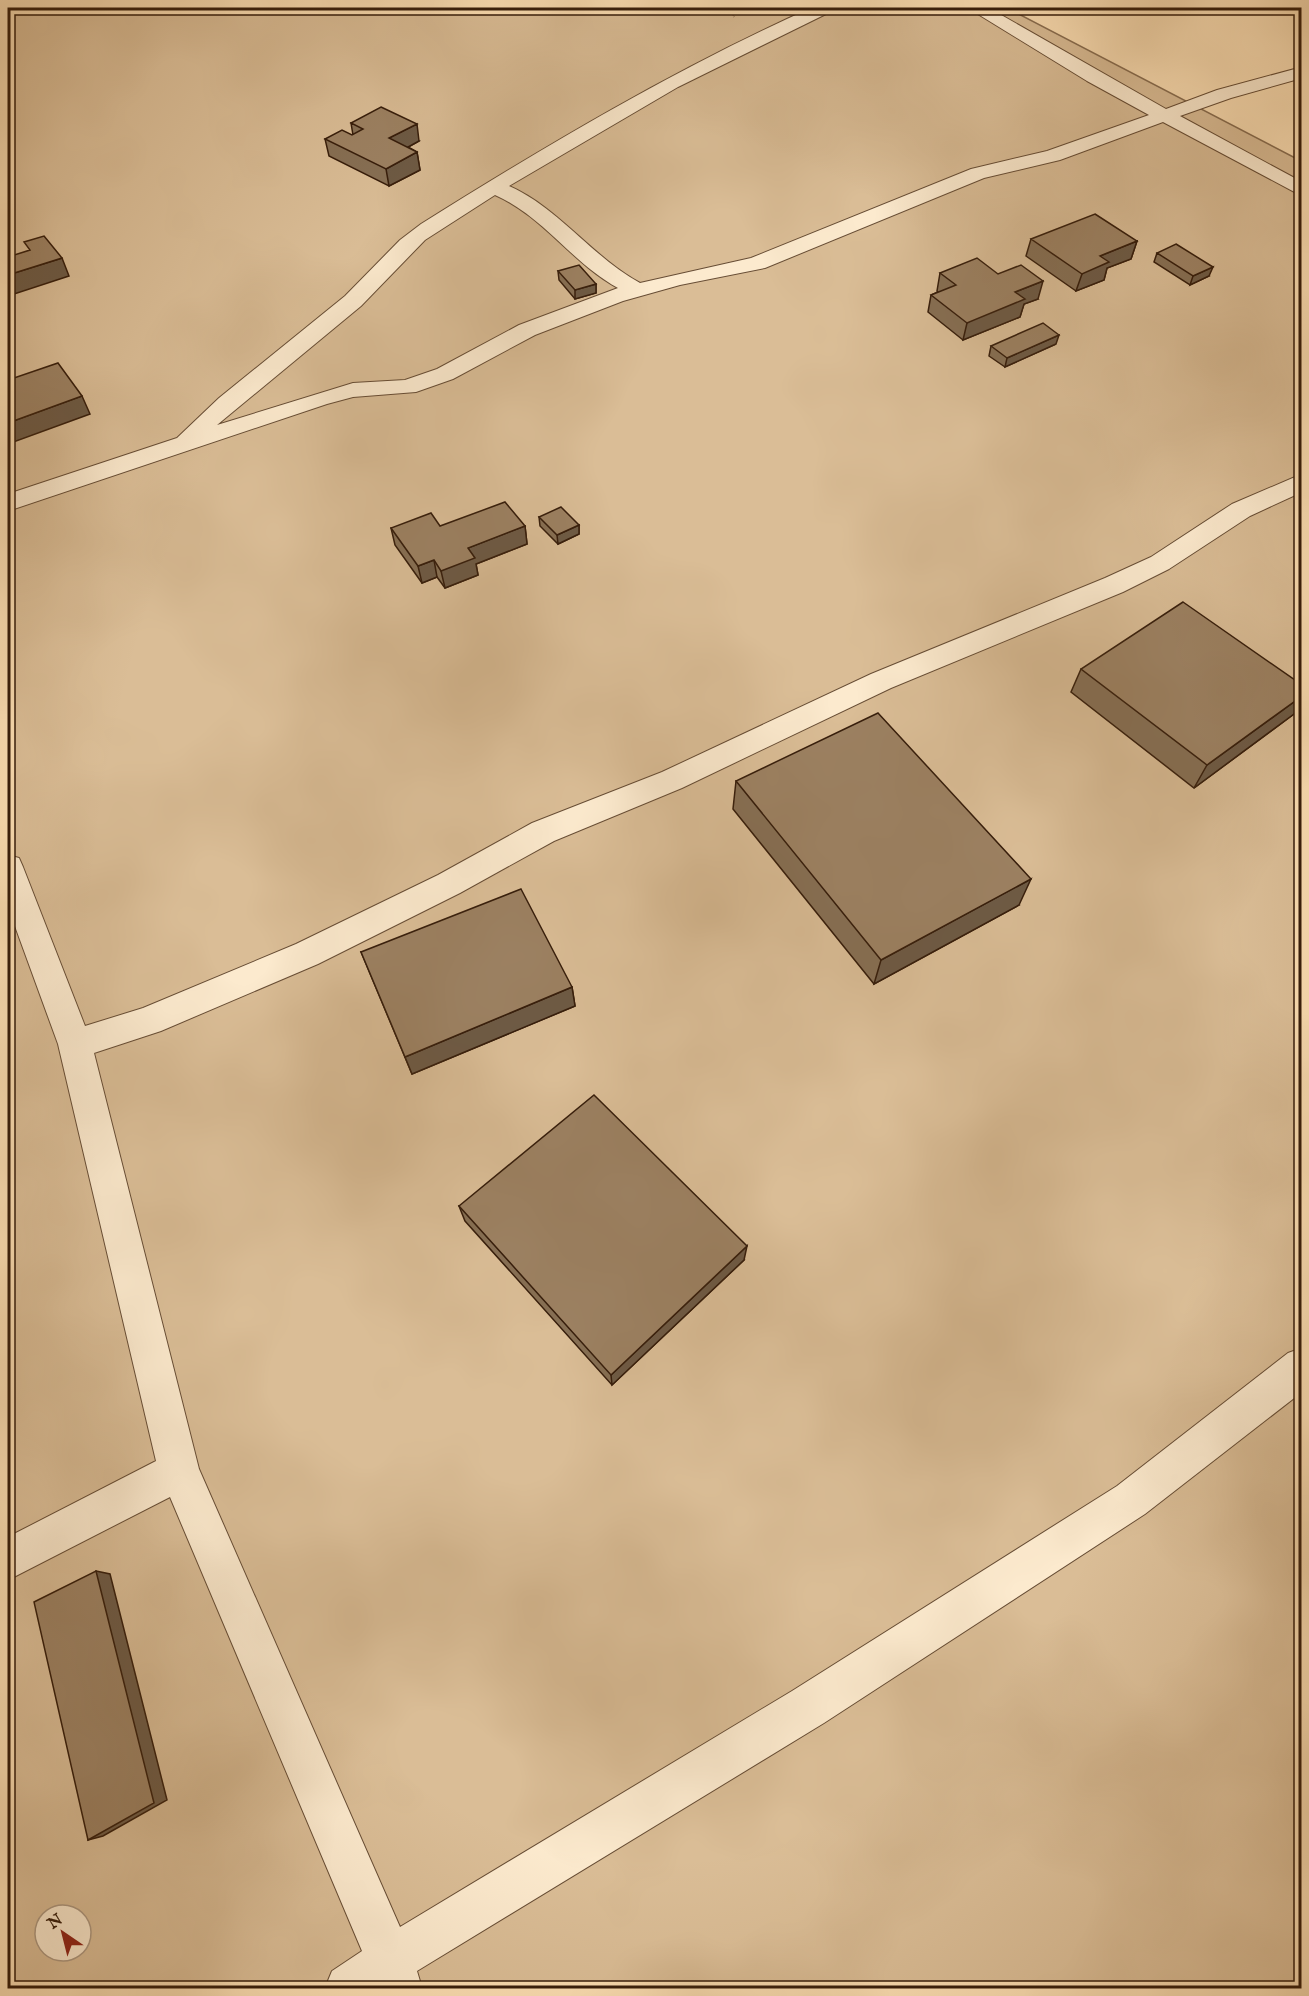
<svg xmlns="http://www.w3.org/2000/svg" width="1309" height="1996" font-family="'IM FELL English',serif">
<rect width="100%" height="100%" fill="#fbdeb3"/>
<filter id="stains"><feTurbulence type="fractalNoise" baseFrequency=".00333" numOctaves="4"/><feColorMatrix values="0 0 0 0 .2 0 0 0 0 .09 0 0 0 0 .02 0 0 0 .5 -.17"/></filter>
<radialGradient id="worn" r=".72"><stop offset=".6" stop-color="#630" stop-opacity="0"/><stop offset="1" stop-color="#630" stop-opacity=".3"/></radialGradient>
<path fill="#dabd96" stroke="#886d50" stroke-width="1.5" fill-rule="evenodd" d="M8,8H1007L1301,161V1988H8ZM45,1915H81V1951H45Z"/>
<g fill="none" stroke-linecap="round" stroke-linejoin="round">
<defs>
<path id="minor" d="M811,8H833L830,12L678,87L509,186C559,208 591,256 640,283L751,258L971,169L1047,151L1149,115L1087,81L968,8H989L1166,109L1217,90L1302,67V78L1231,98L1180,116L1302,182V196L1163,122L1060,160L984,178L765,268L680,285L623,301L535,335L453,379L416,392L353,397L327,404L8,511V494L177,438L219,398L345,296L400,240L421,224C547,145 675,69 811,8ZM495,195C543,216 572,263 618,288L519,325L437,369L405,380L353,383L217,425L361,306L425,240Z
M1302,474V492L1250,516L1169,569L1123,592L891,688L682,788L554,841L460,893L318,964L161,1031L94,1053L199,1469L400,1927L792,1691L1117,1486L1288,1353L1302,1348V1392L1145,1514L824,1723L417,1971L422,1988H325L332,1971L362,1951L170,1497L8,1580V1537L156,1461L58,1044L8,907V855L19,858L23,867L85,1026L143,1008L296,944L438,875L532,823L662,772L871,674L1105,578L1151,557L1232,504Z"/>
</defs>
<use href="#minor" stroke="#674d35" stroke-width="2"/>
<path stroke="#361d0b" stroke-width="2" stroke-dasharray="3 1.5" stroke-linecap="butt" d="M732,8L734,17"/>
<use href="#minor" fill="#fceace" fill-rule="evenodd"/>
</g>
<path fill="#866f54" stroke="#361d0b" stroke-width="1.5" d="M351,123L419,141L408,147L417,152L420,170L389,186L329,156L325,139L353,135Z
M1031,239L1137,241L1131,259L1107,268L1104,280L1076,291L1026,256Z
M1157,253L1209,276L1190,285L1154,262Z
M558,271L596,284V293L575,299L559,280Z
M940,273L998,274L1038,299L1024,304L1020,317L963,340L928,312L931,295L938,292L937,291Z
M1056,344L1005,367L989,356L991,346Z
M539,517L579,525V534L558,544L540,526Z
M440,526H525L527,544L476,564L478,575L445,588L437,577L422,583L395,545L391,528Z
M1081,669L1302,685V703L1294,714L1194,788L1071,692Z
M736,781L1019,905L874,984L733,809Z
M361,952L572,987L575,1006L412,1074Z
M459,1206L744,1260L612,1385L465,1221Z"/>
<path fill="#6d5a45" stroke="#361d0b" stroke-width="1.5" d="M417,124L419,141L392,156L389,138Z
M417,152L420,170L389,186L386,169Z
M1137,241L1131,259L1107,268L1104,280L1076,291L1082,274L1100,256Z
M62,258L69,276L8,296V275Z
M1213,267L1209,276L1190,285L1193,276Z
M1043,281L1038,299L1024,304L1020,317L963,340L967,323L1015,292Z
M596,284V293L575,299V290Z
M1059,335L1056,344L1005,367L1007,358Z
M82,396L90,414L8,444V423Z
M579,525V534L558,544L557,535Z
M525,526L527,544L476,564L478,575L445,588L441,571L468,548Z
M434,560L437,577L422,583L418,566Z
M1302,696V703L1294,714L1194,788L1207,765Z
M1031,879L1019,905L874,984L881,960Z
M572,987L575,1006L412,1074L405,1057Z
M747,1246L744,1260L612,1385L611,1375Z
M96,1571L110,1574L167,1800L103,1836L88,1840Z"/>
<path fill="#9c8162" stroke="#361d0b" stroke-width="1.5" d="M381,107L417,124L389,138L417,152L386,169L325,139L342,130L352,135L363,129L351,123Z
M1095,214L1137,241L1100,256L1109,262L1082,274L1031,239Z
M44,236L62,258L8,275V257L30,250L24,242Z
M1176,244L1213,267L1193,276L1157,253Z
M977,258L998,274L1021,265L1043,281L1015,292L1025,299L967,323L931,295L956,285L940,273Z
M579,265L596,284L575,290L558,271Z
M1043,323L1059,335L1007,358L991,346Z
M58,363L82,396L8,423V380Z
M505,502L525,526L468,548L475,558L441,571L434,560L418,566L391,528L431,513L440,526Z
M561,507L579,525L557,535L539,517Z
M1183,602L1302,685V696L1207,765L1081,669Z
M878,713L1031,879L881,960L736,781Z
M521,889L572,987L405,1057L361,952Z
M594,1095L747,1246L611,1375L459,1206Z
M96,1571L154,1803L88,1840L34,1602Z"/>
<rect width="1309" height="1996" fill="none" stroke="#fbdeb3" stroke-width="30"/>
<rect x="9" y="9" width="1291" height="1978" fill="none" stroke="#361d0b" stroke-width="3"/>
<rect x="15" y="15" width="1279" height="1966" fill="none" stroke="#361d0b" stroke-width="1.5"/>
<g transform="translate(63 1933) rotate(325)"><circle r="28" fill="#fceace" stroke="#ad9880" stroke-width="1.5"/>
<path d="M0-4.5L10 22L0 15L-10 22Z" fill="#8f2418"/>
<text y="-9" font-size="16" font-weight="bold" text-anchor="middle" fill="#361d0b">N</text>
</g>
<rect width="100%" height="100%" filter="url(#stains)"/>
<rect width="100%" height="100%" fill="url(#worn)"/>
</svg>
